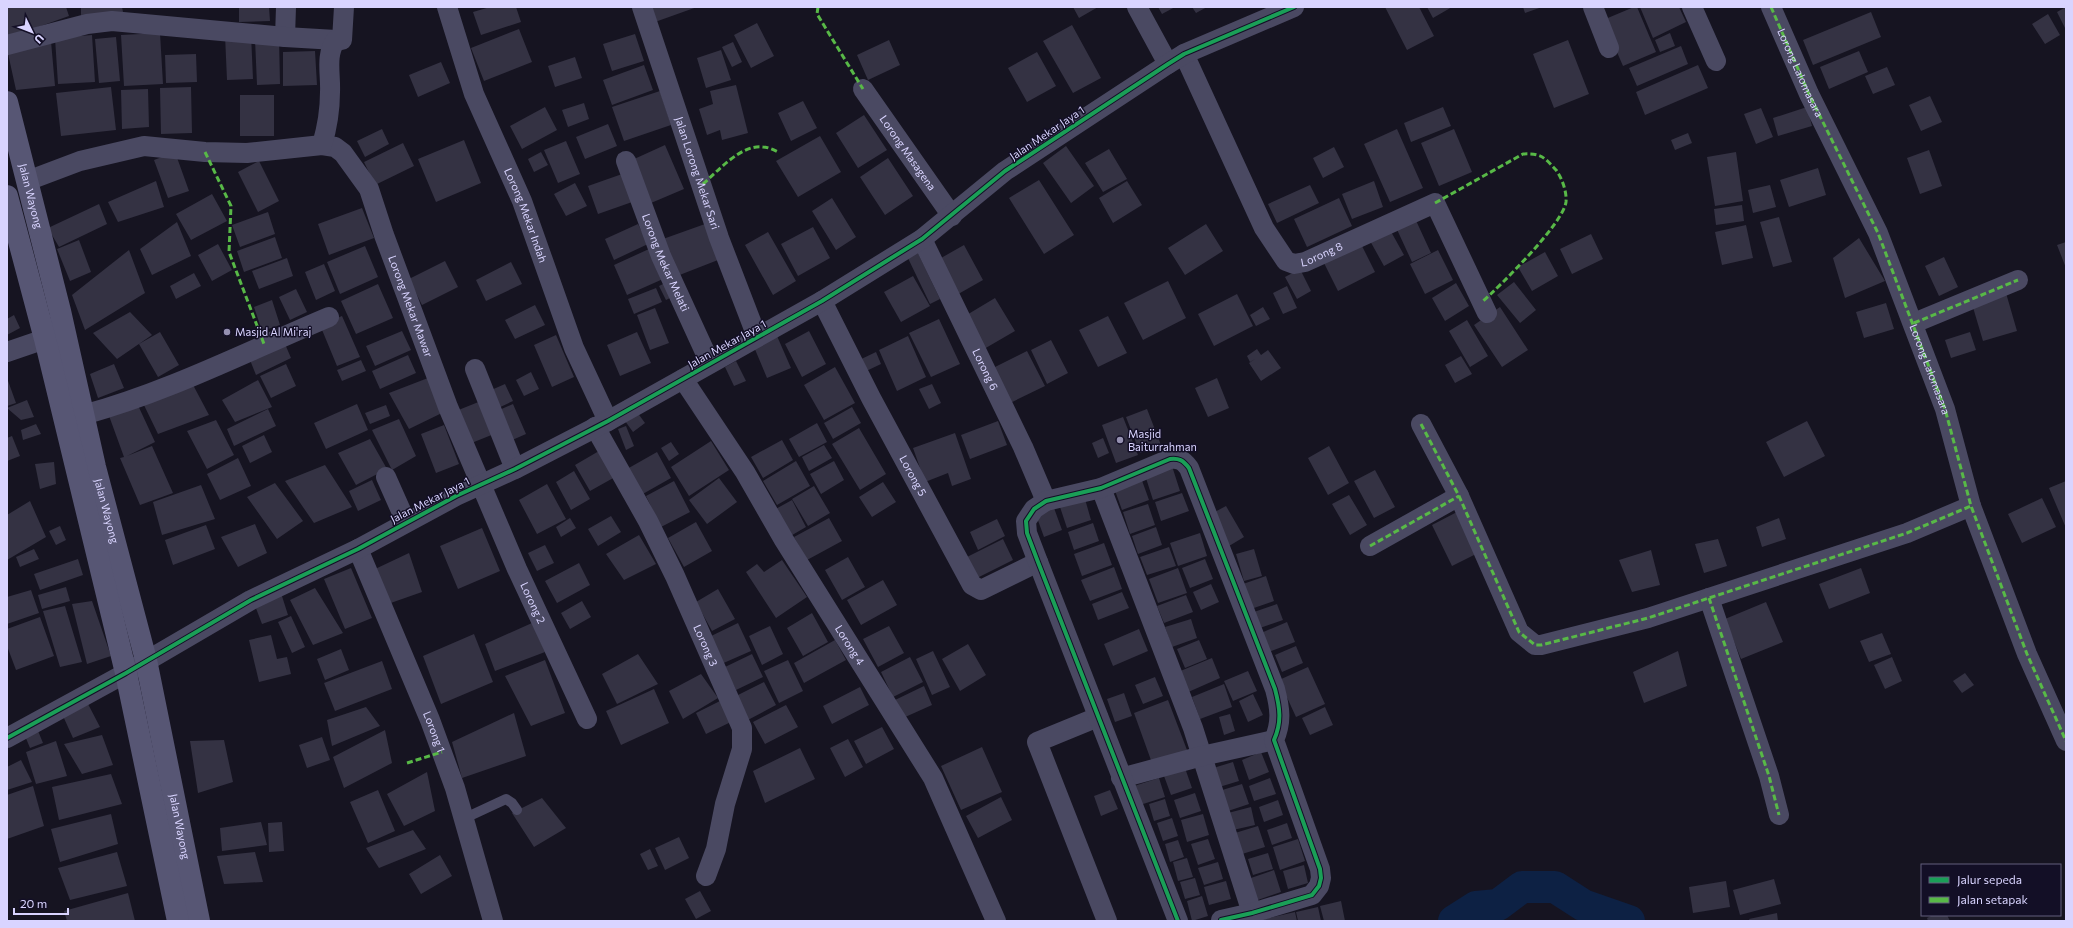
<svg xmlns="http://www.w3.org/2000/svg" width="2073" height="928" font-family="Commissioner,sans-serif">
<rect width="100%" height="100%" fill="#161421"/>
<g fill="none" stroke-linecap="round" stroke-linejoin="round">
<path stroke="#0d2144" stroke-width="32" d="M1454,921L1476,907L1498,905L1522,887H1555L1583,905L1629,921"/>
</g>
<path fill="#343243" d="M7,7H66L69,16L7,38Z
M81,7H122L123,12L81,15Z
M239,7H269L270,21L239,22Z
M490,7H516L521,22L481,35L473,12Z
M650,7H697L655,22Z
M1073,7H1098L1079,18Z
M1158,7H1175L1162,14Z
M1192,7H1207L1196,13Z
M1385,7H1419L1434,36L1407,50Z
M1427,7H1452L1433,18Z
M1523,7H1542L1525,13Z
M1634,7H1637L1656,52L1623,66L1603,20Z
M1640,7H1679L1686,22L1653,38Z
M2066,7V30L2057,12Z
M1871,12L1881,37L1813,65L1803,40Z
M2048,14L2060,35L2045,44L2032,24Z
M757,23L774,56L751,68L734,35Z
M1072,25L1101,78L1073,93L1043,41Z
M519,29L532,62L484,81L471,48Z
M50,30L55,86L16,90L7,49Z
M160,33L163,84L124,86L121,35Z
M1670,33L1675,46L1660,52L1655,40Z
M251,34L253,79L227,80L225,35Z
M635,34L644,61L612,71L603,44Z
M92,35L95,82L58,84L55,38Z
M116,37L120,81L99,83L95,39Z
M279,38L280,84L257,85L255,39Z
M889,40L900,65L868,80L857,55Z
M1568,40L1589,94L1554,108L1533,54Z
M733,42L742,62L732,67L722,47Z
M1681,46L1688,64L1637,86L1629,68Z
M721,50L731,80L706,88L697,58Z
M315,51L317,85L283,86V52Z
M1859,51L1868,72L1829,89L1820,67Z
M1037,52L1056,86L1027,102L1008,68Z
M196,54L197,82L166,83L165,55Z
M575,57L582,78L555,87L548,66Z
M441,62L450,83L418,97L409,75Z
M644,65L653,90L612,105L603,80Z
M1698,65L1708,88L1645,115L1636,92Z
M1887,67L1895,85L1873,94L1865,76Z
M736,85L748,133L722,140L720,130L707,135L699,109L713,104L710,91Z
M111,87L116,130L61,136L56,93Z
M191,87L192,133L161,134L160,88Z
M148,89L149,127L122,129L121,90Z
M660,91L671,125L624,141L612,107Z
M240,95H274V136H240Z
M1930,96L1942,122L1921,131L1909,105Z
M803,101L817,128L791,141L778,113Z
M584,103L589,119L568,127L562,110Z
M545,107L557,130L522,149L510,126Z
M1443,107L1451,126L1411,142L1404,123Z
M1807,107L1812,126L1778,136L1773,118Z
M1761,108L1773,137L1756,144L1744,114Z
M864,115L887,150L858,168L836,133Z
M608,124L617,146L585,159L576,137Z
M382,129L389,144L365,157L357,141Z
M1397,129L1423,188L1390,202L1364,144Z
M1454,129L1472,172L1439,186L1421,143Z
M1688,133L1692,143L1675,150L1671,140Z
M820,136L841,172L798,197L776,161Z
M464,140L481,183L436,202L418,159Z
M566,141L580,174L558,183L544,150Z
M403,143L414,166L375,185L364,162Z
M665,145L684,189L651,203L632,160Z
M1066,146L1094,186L1071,203L1043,163Z
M1334,147L1344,167L1323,178L1313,158Z
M1109,149L1127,179L1103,192L1085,163Z
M1929,150L1942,186L1920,194L1907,158Z
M175,152L189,191L168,198L154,160Z
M541,152L548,165L534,172L528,159Z
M1736,152L1743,201L1715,206L1707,157Z
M888,158L913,196L885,215L860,177Z
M259,161L279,201L258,212L238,172Z
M1818,168L1826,195L1789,207L1780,180Z
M625,173L635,201L598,214L588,186Z
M1039,180L1074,235L1044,254L1009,198Z
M156,181L164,207L118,222L108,202Z
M1127,181L1142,205L1113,223L1099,198Z
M1374,181L1383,207L1352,219L1342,194Z
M575,183L587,206L566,216L554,194Z
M1310,185L1319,203L1277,223L1268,204Z
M1770,185L1776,207L1753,213L1748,190Z
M212,194L227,221L191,240L176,214Z
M832,198L856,237L836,250L812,211Z
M1339,198L1352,226L1307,247L1294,219Z
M99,204L107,224L59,247L48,228Z
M1742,205L1744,221L1716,225L1714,209Z
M362,208L374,238L329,255L318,224Z
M268,212L275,234L240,247L232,225Z
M1413,214L1431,253L1412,262L1394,223Z
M1779,217L1792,262L1773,267L1760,222Z
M177,222L191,256L152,275L140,249Z
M638,224L648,244L614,260L605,239Z
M705,224L718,260L677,276L663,239Z
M1206,224L1223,251L1185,275L1168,248Z
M1746,225L1753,258L1722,265L1715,232Z
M813,227L830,258L798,276L781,244Z
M1389,228L1404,255L1384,266L1369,239Z
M768,232L796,281L773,295L745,245Z
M1591,234L1603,259L1572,274L1560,249Z
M275,237L282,258L244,272L237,251Z
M1358,238L1375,272L1338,291L1321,257Z
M1859,238L1885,281L1845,298L1833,258Z
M79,240L91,272L70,281L57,249Z
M2066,242V268L2057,245Z
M218,244L232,270L212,281L198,255Z
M964,245L983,280L953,297L934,262Z
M365,246L378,277L340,294L327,262Z
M649,249L663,279L627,295L614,265Z
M916,249L940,299L930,304L906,254Z
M129,250L145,293L85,330L72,295Z
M1438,250L1453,280L1425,294L1410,264Z
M1545,252L1558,276L1532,291L1518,267Z
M1944,257L1958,287L1939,296L1925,266Z
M287,258L293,276L259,289L252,271Z
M445,261L458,287L422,305L409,279Z
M511,262L522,284L486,301L476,280Z
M324,264L335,291L316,300L305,272Z
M1300,269L1311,291L1297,299L1285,277Z
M194,273L201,286L176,299L170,286Z
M913,276L930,306L901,322L884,292Z
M669,281L676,295L666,300L659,286Z
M1168,281L1186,318L1143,340L1124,303Z
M1514,282L1536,310L1520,323L1497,295Z
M1456,283L1469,306L1445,321L1432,298Z
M378,284L393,318L356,334L341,301Z
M1287,286L1297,308L1283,314L1273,293Z
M656,288L662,302L634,314L628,299Z
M296,289L307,312L290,320L279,297Z
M2006,293L2017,331L1983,341L1972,304Z
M1237,294L1253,326L1214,346L1198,314Z
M995,298L1015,331L984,349L965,316Z
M272,300L280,325L262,331L254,307Z
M1886,303L1894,329L1864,338L1856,312Z
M535,305L545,325L515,339L505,320Z
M1263,307L1270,319L1256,326L1250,315Z
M1500,307L1528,350L1502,367L1474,325Z
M655,308L669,343L650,350L637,315Z
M130,312L152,335L117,359L93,333Z
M14,315L20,328L7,335V319Z
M342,316L360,357L337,366L320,325Z
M1108,316L1127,353L1098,367L1079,330Z
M939,319L960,364L931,377L909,333Z
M1467,320L1488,356L1470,367L1449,331Z
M402,331L411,350L375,366L366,346Z
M809,331L826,364L802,377L785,344Z
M160,332L179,365L158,377L139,344Z
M637,332L651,363L620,376L607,345Z
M1970,332L1976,350L1951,358L1945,340Z
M556,335L574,377L552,387L534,345Z
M777,336L791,368L767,378L754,347Z
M908,336L926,377L897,391L879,350Z
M282,337L291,358L256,375L248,355Z
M1051,340L1068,373L1047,384L1031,350Z
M1257,349L1261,355L1268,350L1281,368L1261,381L1249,363L1255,359L1250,362L1247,356Z
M1027,351L1045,386L1008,404L991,369Z
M876,352L881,364L860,374L855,362Z
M408,355L416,373L380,389L372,371Z
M1461,356L1472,374L1455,383L1445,365Z
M361,360L366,371L342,381L337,370Z
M736,361L746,381L734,386L725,367Z
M114,364L124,388L98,398L90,374Z
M286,364L296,386L271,398L260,376Z
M835,367L855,403L824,420L804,385Z
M531,372L539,389L524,396L516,380Z
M7,378L16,403L7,406Z
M428,378L444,412L409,429L389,393Z
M1217,378L1229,408L1208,417L1195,388Z
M258,380L272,407L235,422L222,400Z
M192,383L209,415L158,434L142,401Z
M505,384L513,401L496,409L489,391Z
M932,384L941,403L929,409L919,389Z
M27,400L34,417L21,420L7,408Z
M136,401L155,442L127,456L152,446L173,493L140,505L120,458L124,457L108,413Z
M481,401L494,434L469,444L456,411Z
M357,404L368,430L326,449L314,423Z
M513,404L526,434L510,441L497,411Z
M386,405L390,416L370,424L365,413Z
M852,407L861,423L833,439L824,423Z
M268,409L276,426L234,446L227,429Z
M1147,409L1161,445L1140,453L1126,417Z
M637,412L645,423L633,432L625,421Z
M1123,417L1138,455L1116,463L1102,425Z
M399,419L416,456L392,470L372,430Z
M216,420L234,455L207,469L187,431Z
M998,421L1007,445L970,459L961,435Z
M1807,421L1825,456L1784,477L1766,442Z
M817,423L827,442L799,457L789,439Z
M36,424L41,434L23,440L21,430Z
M444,425L459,464L436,473L421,434Z
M626,426L634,446L626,450L618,429Z
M859,428L886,474L860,490L832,444Z
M955,433L971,479L952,486L948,473L925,482L913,448Z
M264,435L272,452L250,463L242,446Z
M12,436L20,456L7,461V438Z
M1103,438L1109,453L1098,458L1092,443Z
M370,439L387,469L356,485L338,453Z
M782,440L793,460L763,478L751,457Z
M711,441L729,470L689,496L671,467Z
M671,442L679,454L669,461L661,448Z
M824,445L832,458L809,471L802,457Z
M1329,446L1349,483L1328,495L1308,458Z
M599,451L615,477L590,491L575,465Z
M657,452L671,478L641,495L627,469Z
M238,458L251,486L220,500L207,474Z
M796,461L810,486L777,505L763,481Z
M834,461L844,480L821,494L810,474Z
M54,462L56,484L40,489L35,464Z
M325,465L352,507L314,523L285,481Z
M1172,466L1180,491L1153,500L1145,475Z
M1375,470L1395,507L1374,518L1354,481Z
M574,471L590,499L571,510L556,482Z
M1140,475L1149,500L1122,510L1113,485Z
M719,478L737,502L707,524L689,500Z
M372,480L381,500L358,511L349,491Z
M674,481L690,512L661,527L646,496Z
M2066,481V528L2049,488Z
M883,482L896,502L872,517L859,497Z
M275,483L303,521L277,539L247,497Z
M547,484L566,519L537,534L519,500Z
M201,485L215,519L162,535L153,502Z
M814,486L830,513L808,526L792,499Z
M1182,493L1189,511L1161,521L1155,502Z
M1349,495L1367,525L1350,535L1332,504Z
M2042,498L2056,527L2022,543L2008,514Z
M1085,499L1091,520L1067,528L1060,507Z
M792,500L806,527L787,538L772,511Z
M30,501L46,537L7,560V515Z
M1148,504L1155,525L1130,534L1123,512Z
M1226,506L1244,537L1229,546L1211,514Z
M1054,508L1062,530L1044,537L1036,515Z
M1457,512L1478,553L1452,566L1432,525Z
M611,516L621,532L598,546L588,529Z
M570,518L576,528L561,537L556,527Z
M829,518L842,541L807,560L794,537Z
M1779,518L1786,539L1762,547L1756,527Z
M997,519L1005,536L978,550L970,532Z
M696,522L712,551L684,567L668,538Z
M1093,523L1099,541L1074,550L1068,532Z
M255,524L267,553L238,567L221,537Z
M206,525L215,549L173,565L165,540Z
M60,526L66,540L56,545L49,531Z
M1156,527L1162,545L1138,554L1132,536Z
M482,528L500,571L458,589L440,546Z
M1200,533L1207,556L1178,566L1170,543Z
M639,535L656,564L624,580L606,554Z
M1003,539L1013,560L973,580L963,559Z
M1718,539L1727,566L1704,573L1695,544Z
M1104,543L1112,565L1082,576L1074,554Z
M545,545L554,563L537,571L528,553Z
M1169,547L1176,566L1147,575L1140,557Z
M34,549L39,559L20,567L16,557Z
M1254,549L1262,576L1244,581L1236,554Z
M1651,550L1660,585L1632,592L1619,560Z
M409,553L422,592L385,605L373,570Z
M848,557L865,587L842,600L825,570Z
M78,559L83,575L40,590L34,574Z
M1205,559L1213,579L1190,588L1182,568Z
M782,560L807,597L776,618L746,572L757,564L764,572Z
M579,563L590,585L557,603L545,581Z
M1114,567L1122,589L1090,601L1081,580Z
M351,568L372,618L345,629L324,579Z
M1178,568L1187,593L1158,603L1149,579Z
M1861,568L1870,593L1829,609L1819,584Z
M1266,576L1274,601L1251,609L1243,584Z
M883,580L897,605L861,625L847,600Z
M1211,584L1219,602L1201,610L1193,592Z
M66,587L70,601L42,609L38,595Z
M315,588L343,633L313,645L290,600Z
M718,589L735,619L712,631L696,602Z
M31,590L39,613L7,624V597Z
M1122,592L1129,608L1098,620L1092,604Z
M281,593L288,615L262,624L254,603Z
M1186,595L1193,612L1164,623L1157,606Z
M92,601L111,656L87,664L72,604Z
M582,601L591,617L570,629L561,613Z
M1766,602L1783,642L1741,659L1725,619Z
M1277,604L1283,620L1260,628L1254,612Z
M65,606L82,662L60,667L43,611Z
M812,613L828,642L803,656L787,628Z
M291,616L305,647L292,653L278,622Z
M40,617L54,656L16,670L7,646V629Z
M1191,619L1197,638L1172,647L1165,627Z
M1287,622L1295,642L1269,652L1261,633Z
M532,623L545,652L495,671L485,644Z
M738,623L751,651L719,665L707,638Z
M770,626L783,654L762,665L749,636Z
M889,626L904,653L878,667L863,639Z
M1139,629L1148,651L1113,666L1104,644Z
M1882,633L1891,654L1869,662L1860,641Z
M474,634L493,682L441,704L423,656Z
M271,635L277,659L287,657L291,674L259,682L249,640Z
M835,640L846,660L804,683L794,663Z
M1199,640L1207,659L1185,668L1177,649Z
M968,644L986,675L960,691L942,659Z
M1296,646L1303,663L1282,672L1275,655Z
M341,649L349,670L325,680L317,659Z
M933,651L950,687L932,695L916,659Z
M1678,651L1687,686L1644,703L1633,672Z
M638,654L658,684L617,704L602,674Z
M752,654L763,677L736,690L725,667Z
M910,657L923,682L893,697L881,672Z
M1892,657L1902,681L1885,689L1874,665Z
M1212,658L1220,678L1186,693L1178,672Z
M545,660L565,713L531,726L505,676Z
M788,660L803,691L779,703L764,671Z
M382,661L392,689L335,711L324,683Z
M1308,667L1325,704L1296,717L1279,680Z
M1248,671L1257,691L1233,701L1224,681Z
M1965,673L1974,685L1962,693L1953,681Z
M701,674L718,698L683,719L669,691Z
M1155,677L1163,696L1143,704L1135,685Z
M764,682L776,705L746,721L734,697Z
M1224,684L1232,707L1200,719L1192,697Z
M924,686L932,705L903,718L895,700Z
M860,687L869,705L832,724L823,706Z
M654,689L669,723L621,745L606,711Z
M1124,693L1132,716L1115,722L1107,699Z
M1253,694L1263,715L1248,722L1239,701Z
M722,700L733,721L706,734L696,713Z
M1168,700L1187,750L1152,763L1134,713Z
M88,704L100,727L73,738L63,716Z
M786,705L798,727L765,744L753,722Z
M366,707L380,726L332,746L327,720Z
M1325,707L1333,725L1310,735L1302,718Z
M514,713L526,756L462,778L452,742Z
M1230,714L1235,731L1224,735L1219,717Z
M36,726L43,743L30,748L23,731Z
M882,727L894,749L866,764L854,741Z
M385,730L392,763L344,788L333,757Z
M102,735L113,765L82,774L64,744Z
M322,737L330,760L307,768L299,745Z
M848,739L863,767L845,777L830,748Z
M224,740L233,782L198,793L190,741Z
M56,741L67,776L36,784L26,752Z
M982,747L1002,792L961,810L941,766Z
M800,748L815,779L765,803L753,771Z
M1261,752L1269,772L1249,780L1242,760Z
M21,760L32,782L7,790V767Z
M1233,762L1239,781L1216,788L1210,769Z
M1185,768L1192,788L1171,795L1164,776Z
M427,772L435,811L404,826L387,794Z
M111,774L122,804L59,820L52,787Z
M1159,778L1165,797L1140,805L1134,786Z
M1270,778L1276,794L1254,801L1249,786Z
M1242,784L1249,804L1225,812L1219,791Z
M33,786L44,826L7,839V795Z
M378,790L395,831L368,843L350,802Z
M1110,790L1118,809L1101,816L1094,796Z
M1195,793L1201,811L1180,818L1174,800Z
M1001,797L1012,820L978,838L966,816Z
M542,798L566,828L534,847L512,813Z
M1165,799L1170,816L1154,821L1149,804Z
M1278,800L1283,815L1264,822L1259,807Z
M1251,807L1255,825L1233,830L1228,813Z
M111,814L118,844L60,862L51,829Z
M1203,814L1209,835L1187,842L1181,820Z
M1172,818L1178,836L1163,841L1157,823Z
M261,822L267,845L222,851L220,828Z
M282,822L284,851L269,852L268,823Z
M1287,823L1292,838L1272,845L1267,830Z
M1258,826L1265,847L1242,854L1235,833Z
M413,830L426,849L379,868L366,848Z
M679,837L689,858L665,870L655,848Z
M1208,839L1215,859L1198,865L1191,844Z
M1298,839L1305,861L1280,870L1273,847Z
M1178,840L1184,857L1170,862L1165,844Z
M650,849L658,866L648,870L640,854Z
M117,852L127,886L70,900L58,868Z
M255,852L263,882L224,884L217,856Z
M1268,853L1273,869L1253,875L1248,859Z
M440,855L452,876L421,894L409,874Z
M1187,858L1193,877L1178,881L1173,862Z
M1218,862L1223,879L1204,885L1198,868Z
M1304,865L1308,883L1288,889L1283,871Z
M1274,870L1281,892L1255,901L1248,879Z
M1195,878L1200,895L1185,899L1180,882Z
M1774,879L1781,904L1740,915L1733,890Z
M1226,881L1231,899L1209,905L1204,887Z
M1726,881L1730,907L1693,913L1689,887Z
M700,891L711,911L696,919L685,899Z
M128,893L135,921H67L64,911Z
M1202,896L1208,916L1192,921L1187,901Z
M1341,901L1345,921H1324L1320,906Z
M1318,907L1321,921H1298L1296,912Z
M1295,912L1297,921H1265L1264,919Z
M1777,913L1778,921H1750L1749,919Z
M1933,915H1947L1950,921H1928L1927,918Z"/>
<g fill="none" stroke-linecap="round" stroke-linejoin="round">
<path stroke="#4a4962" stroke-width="10" d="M463,819L506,799L512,803L517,810"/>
<g stroke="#4a4962" stroke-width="20">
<path id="s1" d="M447,7L474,94L522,201L574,348L608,421"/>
<path id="s2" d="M642,7L719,238L757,337"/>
<path d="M1137,7L1168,64"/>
<path d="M1593,7L1609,48"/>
<path d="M1692,7L1716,61"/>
<path id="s3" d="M1771,7L1809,94L1878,233L1945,409L1971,506L2027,654L2066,741"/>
<path d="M285,37L286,7"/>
<path d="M7,45L87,24L112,21L285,37L336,40"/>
<path id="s4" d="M1184,54L1264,228L1286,261L1294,264L1305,262L1435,203L1487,313"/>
<path id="s5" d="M863,89L952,216"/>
<path id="s6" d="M322,145L335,147L343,153L369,189L384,235L448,407L517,569L587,719"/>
<path id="s7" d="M626,161L661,256L710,363"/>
<path d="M27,181L80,161L144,146L205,152L247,153L322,145C327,128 330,110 330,92C331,75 325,55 336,40H342L344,7"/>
<path id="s8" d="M922,239L1023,447L1046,501"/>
<path id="s9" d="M822,301L871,398L972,585L981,590L1038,562"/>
<path d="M1914,323L2018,280"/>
<path d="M7,352L45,339"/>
<path d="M475,369L515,469"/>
<path id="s10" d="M683,379L745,472L784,540L933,778L996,921"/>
<path d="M83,415C168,392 248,351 329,317"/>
<path d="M1421,424L1459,496L1519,632L1535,645H1541L1648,618L1709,598L1907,533L1971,506"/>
<path id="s11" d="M595,427L648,521L675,576L742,728V749L725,804L716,849L706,876"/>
<path d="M386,477L406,522"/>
<path d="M1101,488L1193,728L1252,913"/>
<path d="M1370,546L1459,496"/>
<path id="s12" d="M358,549L430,720L455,788L493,921"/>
<path d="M1709,598L1769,776L1779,815"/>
<path d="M1098,717L1037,742L1107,921"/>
<path d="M7,738L126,673L251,600L358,549L456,496L515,469L608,421L822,301L922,239L1005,171L1168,64L1184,54L1294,7"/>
<path d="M1121,778L1202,756L1274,740"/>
<path d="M1178,921L1038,562L1027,533L1026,521L1034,509L1046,501L1101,488L1170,459C1179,458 1183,460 1189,468L1275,689C1280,708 1282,722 1274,740L1320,869L1321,878L1319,886L1312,895L1252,913L1221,920"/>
</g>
<g stroke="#575674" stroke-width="22">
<path id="s13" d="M7,102L60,311L95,467L146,660L199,921"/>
<path d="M7,196L45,339L126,673L178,921"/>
</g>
<path stroke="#58b947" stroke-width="3" stroke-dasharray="6 3" stroke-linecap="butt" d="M818,7L817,14L863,89
M1771,7L1809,94L1878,233L1945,409L1971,506L2027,654L2066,741
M205,152L231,206L229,252L264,344
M703,184C718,171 741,144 763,147C768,147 774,150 778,152
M1435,203L1523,154C1541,153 1544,157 1556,170C1562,178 1567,192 1566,202C1563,224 1500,286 1482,302
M1914,323L2018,280
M1421,424L1459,496L1519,632L1535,645H1541L1648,618L1709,598L1907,533L1971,506
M1370,546L1459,496
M1709,598L1769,776L1779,815
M407,763L442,752"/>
<defs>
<path id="cycleway" d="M7,738L126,673L251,600L358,549L456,496L515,469L608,421L822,301L922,239L1005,171L1168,64L1184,54L1294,7
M1178,921L1038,562L1027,533L1026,521L1034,509L1046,501L1101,488L1170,459C1179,458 1183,460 1189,468L1275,689C1280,708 1282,722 1274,740L1320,869L1321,878L1319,886L1312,895L1252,913L1221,920"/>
</defs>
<use href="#cycleway" stroke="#130f26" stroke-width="6"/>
<use href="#cycleway" stroke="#1a9f57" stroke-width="4"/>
</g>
<g fill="#9591b1" stroke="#130f26" stroke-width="1.5">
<circle cx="227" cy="332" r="4"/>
<circle cx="1120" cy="440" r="4"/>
</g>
<g text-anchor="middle" stroke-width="3" stroke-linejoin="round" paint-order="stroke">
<g font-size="11" fill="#d9d4ff" stroke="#130f26">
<text dy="4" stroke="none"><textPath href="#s3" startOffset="72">Lorong Lalomasara</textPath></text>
<text transform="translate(1047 133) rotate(-34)" y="4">Jalan Mekar Jaya 1</text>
<text dy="4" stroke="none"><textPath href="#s5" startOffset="78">Lorong Masagena</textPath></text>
<text dy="4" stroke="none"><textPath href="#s2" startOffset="175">Jalan Lorong Mekar Sari</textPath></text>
<text dy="4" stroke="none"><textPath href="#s13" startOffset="97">Jalan Wayong</textPath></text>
<text dy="4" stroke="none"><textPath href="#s1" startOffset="223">Lorong Mekar Indah</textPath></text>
<text dy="4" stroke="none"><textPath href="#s4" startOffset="269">Lorong 8</textPath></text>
<text dy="4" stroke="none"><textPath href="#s7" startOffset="109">Lorong Mekar Melati</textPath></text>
<text dy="4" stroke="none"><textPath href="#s6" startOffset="192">Lorong Mekar Mawar</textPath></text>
<text transform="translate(727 344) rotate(-29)" y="4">Jalan Mekar Jaya 1</text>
<text dy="4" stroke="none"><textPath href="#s3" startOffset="396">Lorong Lalomasara</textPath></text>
<text dy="4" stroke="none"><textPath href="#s8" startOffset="145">Lorong 6</textPath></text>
<text dy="4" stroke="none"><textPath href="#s9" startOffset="197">Lorong 5</textPath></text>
<text transform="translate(430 500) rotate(-27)" y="4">Jalan Mekar Jaya 1</text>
<text dy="4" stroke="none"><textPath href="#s13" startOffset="421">Jalan Wayong</textPath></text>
<text dy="4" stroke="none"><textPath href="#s6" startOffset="513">Lorong 2</textPath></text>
<text dy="4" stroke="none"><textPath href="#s10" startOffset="314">Lorong 4</textPath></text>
<text dy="4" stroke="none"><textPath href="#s11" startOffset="245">Lorong 3</textPath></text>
<text dy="4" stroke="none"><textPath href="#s12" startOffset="198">Lorong 1</textPath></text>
<text dy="4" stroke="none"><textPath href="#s13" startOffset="745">Jalan Wayong</textPath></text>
</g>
<g font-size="11" fill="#d9d4ff" stroke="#130f26" text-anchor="start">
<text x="235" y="336">Masjid Al Mi'raj</text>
<text x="1128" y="438">Masjid<tspan x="1128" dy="13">Baiturrahman</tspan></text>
</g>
</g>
<rect width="2073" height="928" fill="none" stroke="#d9d4ff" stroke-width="16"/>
<rect x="1921" y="864" width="140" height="52" fill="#130f26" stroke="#625e7d"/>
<rect x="1929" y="877" width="20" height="6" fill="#1a9f57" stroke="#625e7d"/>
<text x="1957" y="884" font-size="12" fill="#d9d4ff">Jalur sepeda</text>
<rect x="1929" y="897" width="20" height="6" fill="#58b947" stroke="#625e7d"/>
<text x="1957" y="904" font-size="12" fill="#d9d4ff">Jalan setapak</text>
<g transform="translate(32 32) rotate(133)" stroke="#130f26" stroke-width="3" paint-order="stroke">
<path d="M0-3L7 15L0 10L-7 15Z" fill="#d9d4ff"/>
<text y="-6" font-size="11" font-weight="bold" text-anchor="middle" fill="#d9d4ff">U</text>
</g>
<path d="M14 908v6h54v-6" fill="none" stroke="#d9d4ff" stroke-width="2"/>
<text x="20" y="908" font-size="12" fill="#d9d4ff" stroke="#130f26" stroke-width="3" paint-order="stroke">20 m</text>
</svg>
